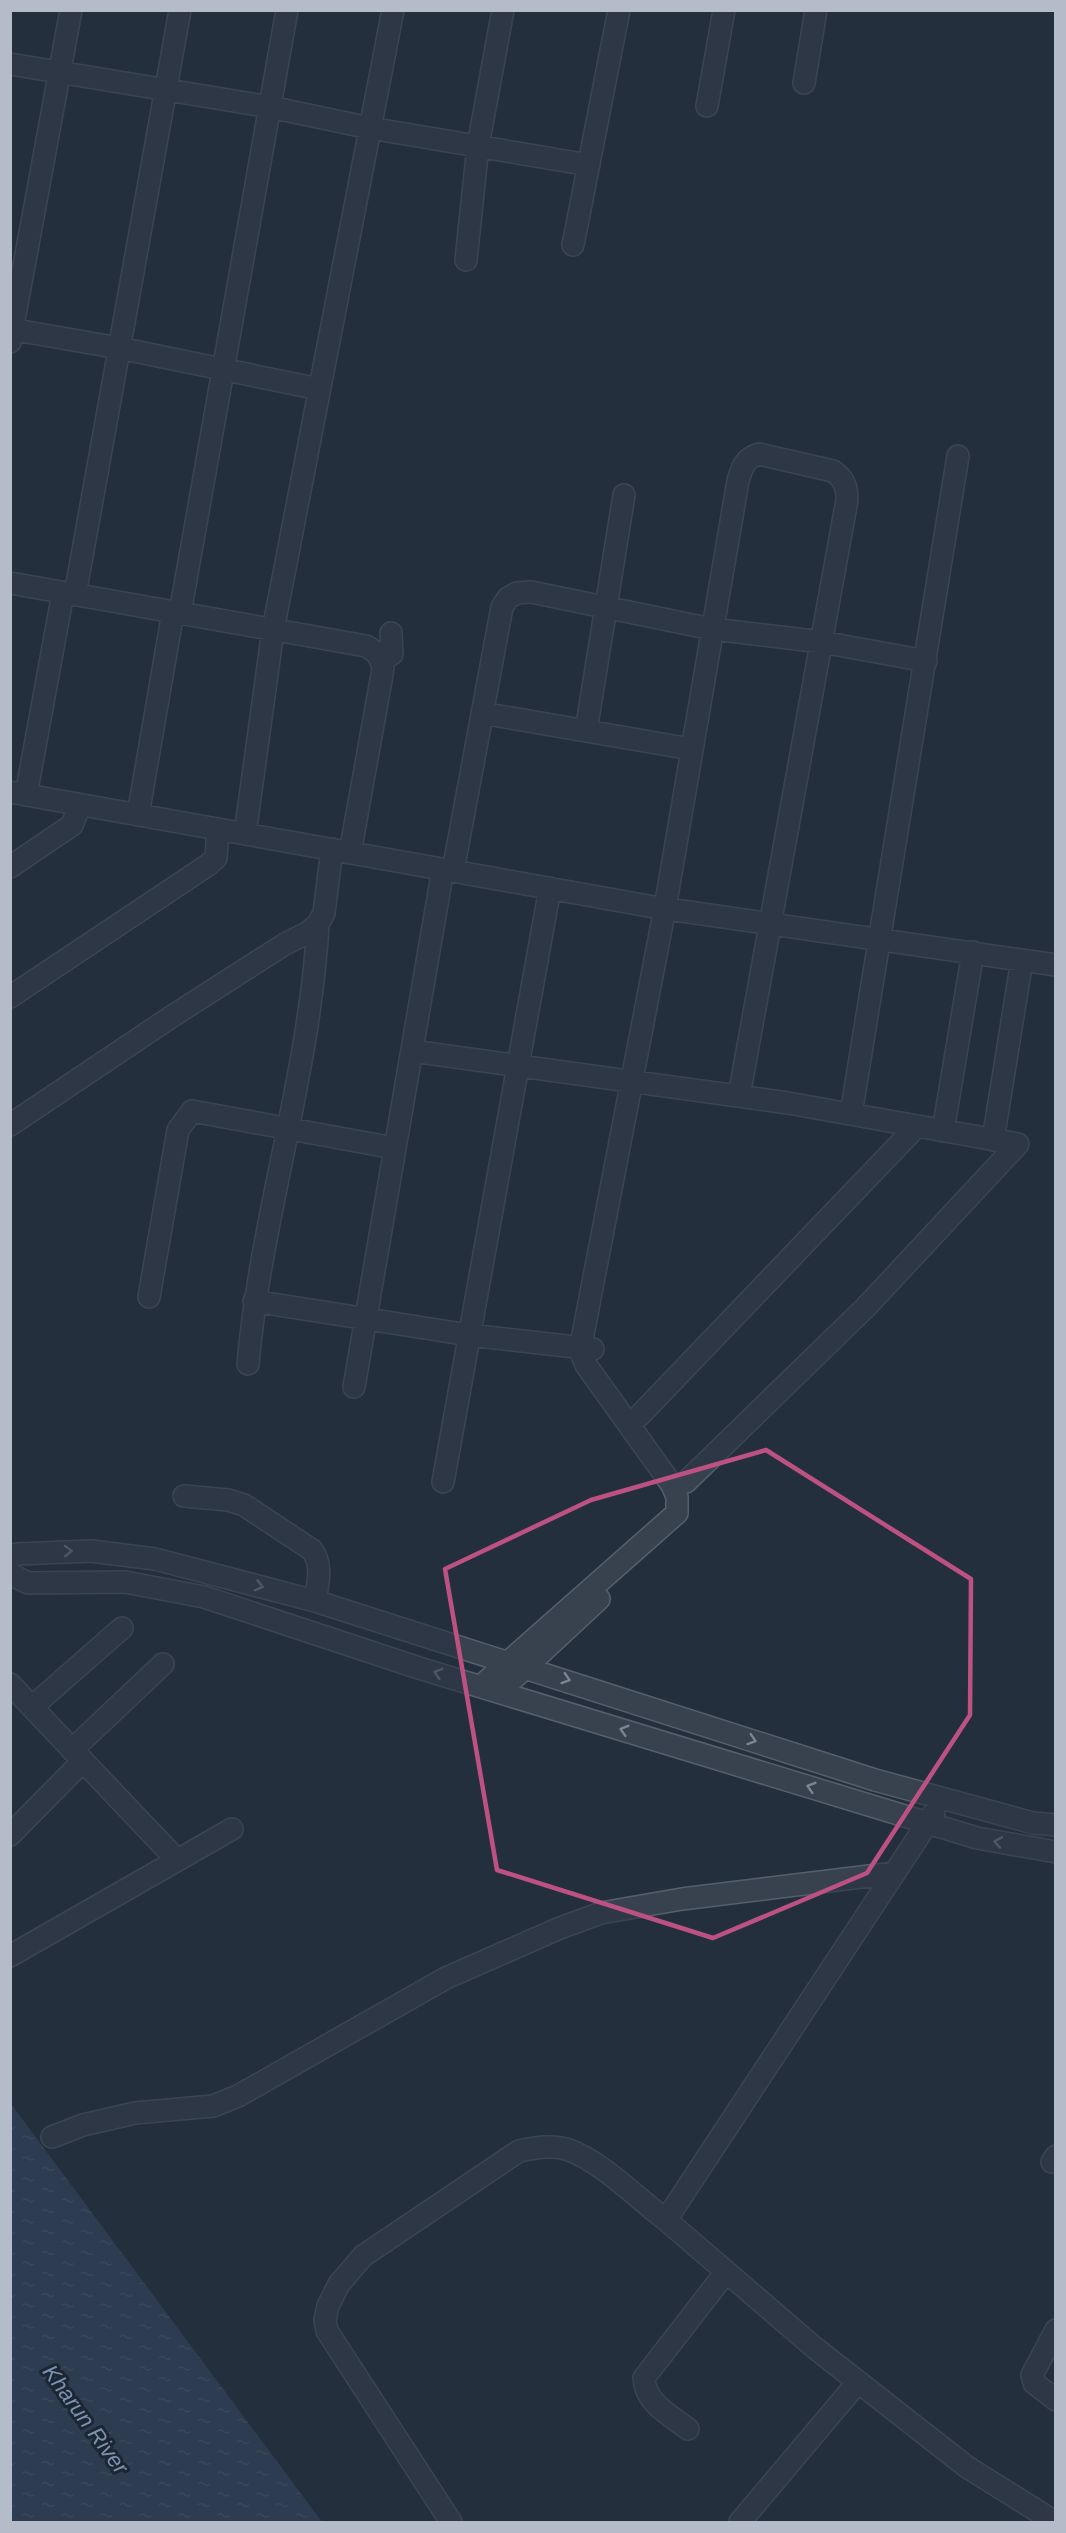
<svg xmlns="http://www.w3.org/2000/svg" width="1066" height="2533" font-family="Arial,sans-serif">
<defs>
<pattern id="water-ripples" width="26" height="14" patternUnits="userSpaceOnUse" patternTransform="scale(1.5)"><rect width="26" height="14" fill="#394c67"/><path d="M2 4q2-2 4 0t4 0M15 11q2-2 4 0t4 0" fill="none" stroke="#53647b"/></pattern>
</defs>
<rect width="100%" height="100%" fill="#242f3e"/>
<path fill="url(#water-ripples)" d="M11,2104L322,2522H11Z"/>
<g fill="none" stroke-linecap="round" stroke-linejoin="round">
<defs>
<path id="minor" d="M10,64L270,107L370,128L589,165
M804,83L816,10
M707,106L724,10
M573,245L619,10
M466,260L478,146L503,10
M10,329L119,348L319,389
M10,342L71,10
M10,583L366,646C377,652 381,657 383,669L350,853
M75,595L180,10
M180,613L287,10
M382,660L392,654L391,633
M482,713L691,749
M586,731L624,495
M10,792L654,907L1056,965
M26,795L63,593
M138,815L173,612
M245,834L273,630L393,10
M10,867L72,825L80,805
M453,871L502,607L508,598L517,593L531,592L712,629L822,642L926,661
M10,997L208,865L216,858L218,829
M412,1051L788,1103L1018,1144L866,1307L686,1482
M851,1114L958,456
M10,1125L171,1017L285,944L307,933L318,924L324,913L332,849
M943,1131L973,952
M993,1140L1022,960
M149,1297L178,1130L192,1111L394,1148
M254,1301L469,1335L593,1349
M248,1364C261,1216 310,1073 318,924
M354,1387L443,869
M639,1416L917,1126
M443,1482L550,888
M184,1496L228,1500L244,1505L312,1550C323,1565 318,1583 315,1601
M10,1557L17,1554L91,1551L155,1559L315,1601L875,1780L1033,1823L1056,1825
M10,1574L28,1583L125,1582L204,1597L419,1668L977,1838L1056,1852
M10,1684L177,1860
M481,1686L677,1513V1497L672,1485L586,1365L580,1350L665,908L738,481C742,467 745,458 759,454L833,471C844,479 847,486 847,500L739,1096
M499,1692L599,1599
M32,1707L122,1628
M72,1750L163,1664
M934,1813L666,2220L815,2348L967,2467L1055,2522
M10,1835L83,1761
M10,1956L232,1829
M52,2137L83,2125L135,2113L213,2106L238,2096L446,1978L560,1928L601,1913L682,1899L894,1873
M1052,2162L1056,2156
M1056,2330L1032,2375L1034,2383L1056,2400
M688,2429C670,2415 645,2403 644,2378L726,2272
M451,2522L327,2331L325,2320L328,2306L339,2284L363,2256L519,2151C534,2148 553,2144 569,2150C602,2162 638,2199 666,2220
M740,2522L858,2382"/>
</defs>
<use href="#minor" stroke="#565f6c" stroke-width="24"/>
<use href="#minor" stroke="#38414e" stroke-width="21"/>
</g>
<defs><path id="oneway-chevron" d="M-2-3.5L2.5 0L-2 3.5" fill="none" stroke-width="1.6" stroke-linecap="round" stroke-linejoin="round" transform="scale(1.5)"/></defs>
<g stroke="#7c8592">
<use href="#oneway-chevron" transform="translate(68 1551) rotate(-2)"/>
<use href="#oneway-chevron" transform="translate(259 1586) rotate(15)"/>
<use href="#oneway-chevron" transform="translate(438 1673) rotate(-163)"/>
<use href="#oneway-chevron" transform="translate(566 1679) rotate(18)"/>
<use href="#oneway-chevron" transform="translate(624 1730) rotate(-163)"/>
<use href="#oneway-chevron" transform="translate(752 1740) rotate(18)"/>
<use href="#oneway-chevron" transform="translate(811 1787) rotate(-163)"/>
<use href="#oneway-chevron" transform="translate(998 1842) rotate(-170)"/>
</g>
<path d="M0 0H1066V2533H0ZM766,1450L971,1579L970,1715L867,1873L713,1938L497,1870L445,1569L591,1500Z" fill="#242f3e" fill-opacity=".55" fill-rule="evenodd"/>
<path fill="none" stroke="#bd5182" stroke-width="4.5" stroke-linejoin="round" d="M766,1450L971,1579L970,1715L867,1873L713,1938L497,1870L445,1569L591,1500Z"/>
<g text-anchor="middle" stroke-width="6" stroke-linejoin="round" paint-order="stroke">
<g font-size="22" font-style="italic" fill="#7c92b1" stroke="#1d2633">
<text transform="translate(86 2419) rotate(54)" y="8">Kharun River</text>
</g>
</g>
<rect width="1066" height="2533" fill="none" stroke="#b4bcc9" stroke-width="24"/>
</svg>
